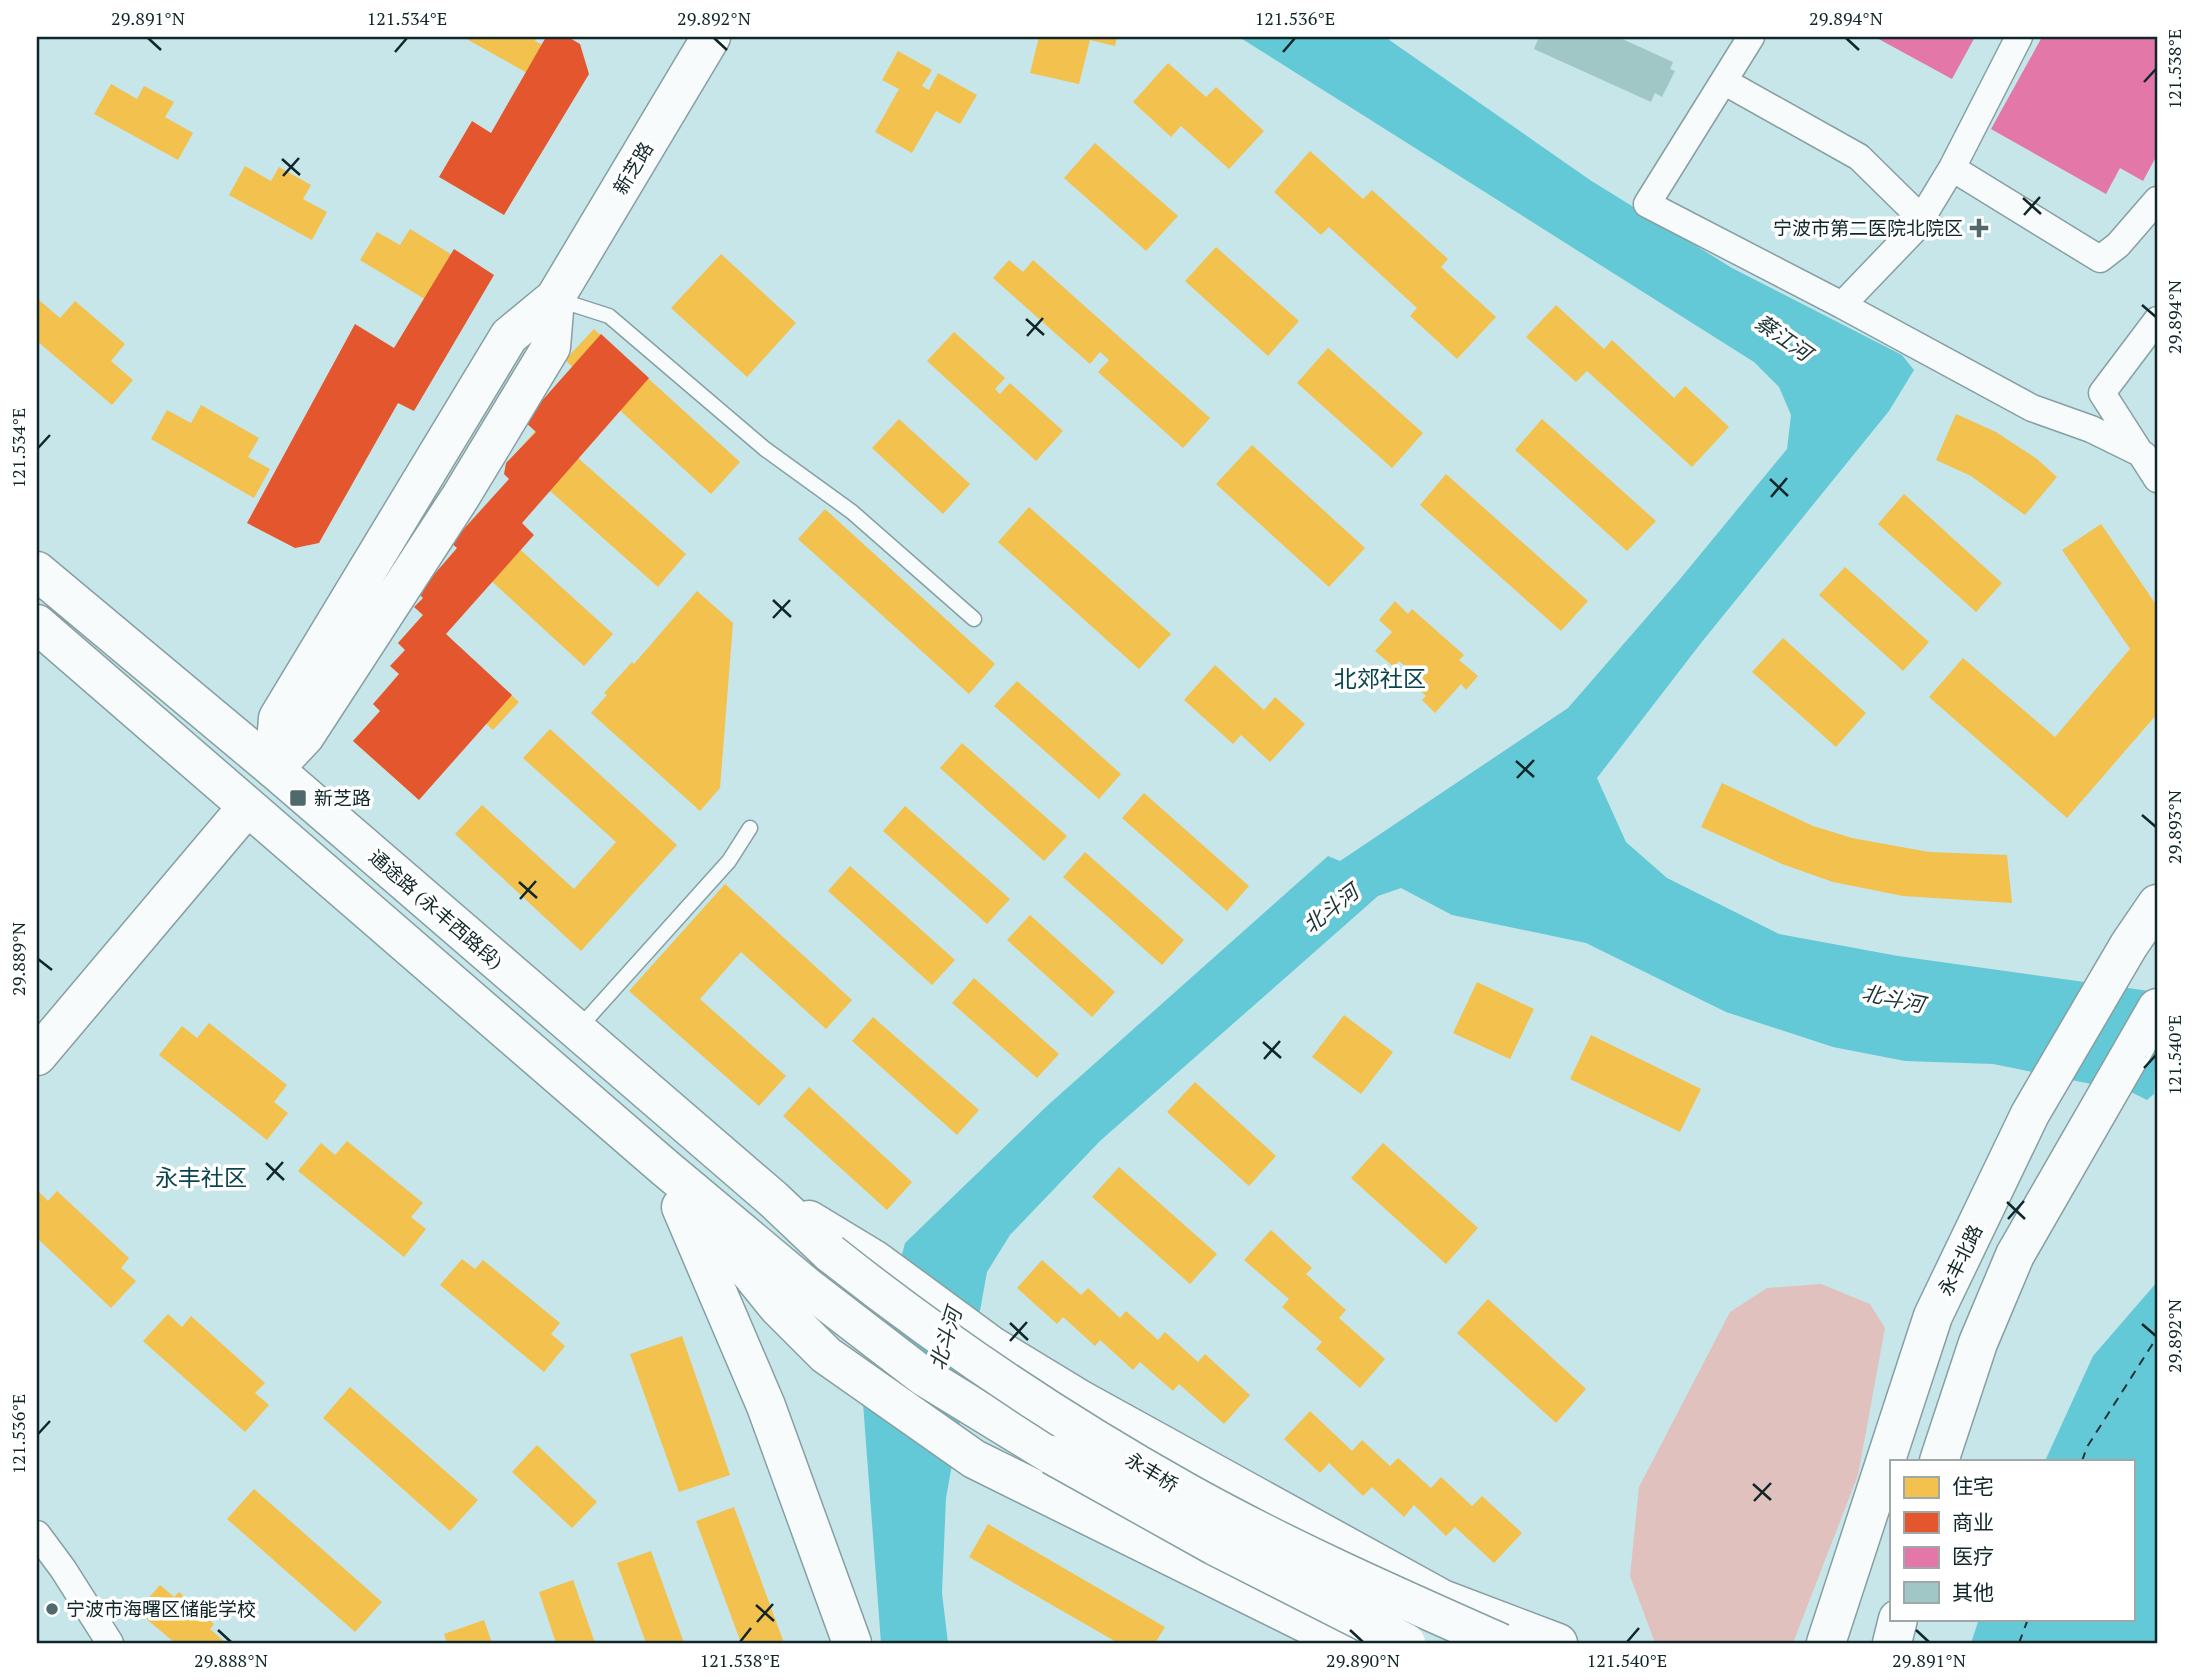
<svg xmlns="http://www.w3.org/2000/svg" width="2194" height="1680" font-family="'PT Serif','Noto Sans SC',serif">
<rect width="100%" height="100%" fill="#c7e6ea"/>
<path fill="#e1c1bd" d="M1821,1284L1870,1304L1885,1328L1858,1475L1793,1643H1655L1630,1576L1639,1487L1730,1312L1767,1288Z"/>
<path fill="#63c9d6" d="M1239,37H1385L1590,180L1732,268L1902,355L1914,370L1889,411L1701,643L1597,778L1626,842L1667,878L1779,934L1898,956L2157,992L2154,1094L2147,1100L2131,1092L1993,1064L1905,1061L1833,1047L1726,1012L1586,943L1452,915L1401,888L1378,896L1100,1141L1010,1235L987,1272L946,1498L942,1593L948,1643H881L863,1403L905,1243L1048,1105L1328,856L1340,861L1568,708L1680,579L1787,449L1791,415L1779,387L1754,362Z
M2157,1282V1643H1971L1979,1619H2133V1461H2045L2093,1356Z"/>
<path fill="#f2c14e" d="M463,37H537L535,41L563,56L547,84Z
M1039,37H1117L1115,46L1090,40L1079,84L1030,73Z
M898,51L932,70L922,86L929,90L938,73L977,95L960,124L936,111L912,153L875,132L899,89L882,80Z
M1168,63L1206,97L1216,87L1264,131L1229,169L1181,126L1171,137L1133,102Z
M111,84L137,99L144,86L174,102L165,117L193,133L178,160L94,114Z
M1095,143L1178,216L1146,251L1064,178Z
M1310,151L1363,199L1372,190L1448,259L1441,267L1496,317L1457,359L1410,316L1417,308L1329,227L1321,235L1274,192Z
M245,166L271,181L279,167L311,185L303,199L327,212L312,240L229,195Z
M410,229L467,264L456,282L477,294L461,321L360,260L377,232L400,245Z
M1216,247L1299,321L1268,356L1185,281Z
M721,254L796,323L747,377L671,308Z
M1009,260L1023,272L1033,260L1210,418L1183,448L1098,372L1109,360L1100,352L1090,364L993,278Z
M39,300L60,318L75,301L125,344L111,361L133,380L112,405L37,341Z
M1556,305L1604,349L1612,340L1674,398L1685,386L1729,427L1692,467L1587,371L1576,382L1526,337Z
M594,329L740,462L711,494L565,360Z
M954,332L1005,378L995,389L1000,394L1010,383L1063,431L1036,461L927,361Z
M1328,348L1423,433L1392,468L1297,383Z
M201,405L259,438L248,457L270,469L254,498L151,439L167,410L191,423Z
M1956,414L1996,432L2037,459L2057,477L2025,515L1971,476L1936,460Z
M899,419L970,484L943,514L872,448Z
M1542,419L1656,521L1627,551L1515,450Z
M541,425L686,554L658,587L512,457Z
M1252,445L1365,548L1329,587L1216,484Z
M1446,474L1588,601L1561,631L1420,505Z
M1904,494L2002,583L1976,612L1878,524Z
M1029,507L1171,634L1139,669L998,542Z
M825,509L995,664L969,694L798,539Z
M490,522L613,634L584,666L462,554Z
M2101,524L2157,606V714L2067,818L1929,697L1963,658L2055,737L2130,649L2062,550Z
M1845,567L1929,642L1903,671L1819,595Z
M697,591L733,623L720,788L700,811L591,713L607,695L604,693L632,662L634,664Z
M1395,601L1408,614L1412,609L1464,655L1459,660L1478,676L1466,690L1461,684L1435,713L1422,700L1426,696L1406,678L1412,672L1399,661L1394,667L1375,651L1392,632L1379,620Z
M423,615L519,702L493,730L398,643Z
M1783,638L1866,713L1836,747L1752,672Z
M1215,665L1264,710L1275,697L1305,724L1270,762L1241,735L1233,744L1184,700Z
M1017,681L1121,774L1099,799L994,706Z
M379,713L443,771L418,799L353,741Z
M550,729L677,845L581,951L455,834L482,805L574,889L616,842L523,758Z
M962,743L1067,836L1044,861L940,768Z
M1722,783L1813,826L1852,838L1929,852L2007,855L2012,903L1903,896L1833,882L1782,864L1701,827Z
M1144,793L1249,886L1227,911L1122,818Z
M905,806L1010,899L987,924L883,831Z
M1085,852L1184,940L1162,965L1063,877Z
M850,866L955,960L932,985L828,891Z
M725,884L852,1000L826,1029L741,952L700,999L786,1076L759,1106L629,991Z
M1030,915L1115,992L1092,1017L1007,940Z
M974,978L1059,1054L1037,1078L952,1003Z
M1477,982L1534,1009L1510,1059L1453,1033Z
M1344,1015L1393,1052L1361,1094L1312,1057Z
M873,1017L979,1110L957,1135L852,1041Z
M209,1023L287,1085L274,1102L288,1113L267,1140L159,1055L182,1026L197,1038Z
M1591,1035L1701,1089L1680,1132L1570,1079Z
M1195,1082L1276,1156L1249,1186L1167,1112Z
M809,1087L912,1182L887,1210L783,1116Z
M347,1141L423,1203L411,1217L426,1229L404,1257L298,1171L321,1143L335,1155Z
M1383,1143L1478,1228L1446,1264L1351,1178Z
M1119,1167L1217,1254L1190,1284L1092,1197Z
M37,1190L48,1201L57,1191L129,1258L121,1268L136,1281L111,1308L37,1238Z
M1271,1230L1312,1268L1306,1274L1346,1310L1339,1318L1385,1359L1360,1388L1316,1349L1322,1342L1282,1307L1289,1299L1244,1260Z
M462,1259L475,1269L483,1260L560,1323L551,1334L565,1346L544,1372L440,1285Z
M1042,1260L1081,1295L1088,1288L1120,1318L1126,1311L1158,1340L1165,1332L1198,1362L1205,1354L1250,1395L1224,1424L1179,1384L1173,1391L1140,1362L1133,1370L1100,1340L1095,1346L1063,1317L1057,1324L1017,1288Z
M1488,1299L1586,1389L1556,1423L1457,1333Z
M168,1314L182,1327L191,1316L265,1383L255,1393L269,1405L245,1432L143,1341Z
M682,1336L730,1475L679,1492L630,1354Z
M350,1387L478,1500L450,1531L323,1418Z
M1310,1411L1352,1451L1362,1440L1390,1466L1398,1458L1431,1488L1441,1477L1472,1506L1482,1496L1522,1533L1494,1563L1455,1527L1446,1536L1414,1505L1404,1517L1372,1487L1363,1496L1329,1463L1320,1473L1284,1439Z
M537,1445L597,1502L572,1528L512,1472Z
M254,1489L382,1602L355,1632L227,1519Z
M734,1507L784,1643H741L696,1521Z
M988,1524L1165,1627L1155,1643H1118L969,1557Z
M651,1551L684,1643H646L617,1563Z
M573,1580L595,1643H556L539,1592Z
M160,1585L174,1597L179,1592L214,1624L210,1629L226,1643H175L137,1611Z
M484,1620L492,1643H447L444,1634Z"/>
<path fill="#e4572e" d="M546,37H568L580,44L589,74L504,215L439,177L472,121L491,133Z
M454,249L494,275L414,411L398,403L319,543L295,548L247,523L355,324L394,348Z
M601,334L649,378L522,523L534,535L446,634L512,695L419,800L353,741L380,711L373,704L399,674L390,666L405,650L398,643L423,615L414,607L423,598L418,593L457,548L451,543L509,479L504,474L506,463L536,432L524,421Z"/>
<path fill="#e377a8" d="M1875,37H1975L1952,79Z
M2042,37H2157V155L2143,181L2120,168L2106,194L1991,129Z"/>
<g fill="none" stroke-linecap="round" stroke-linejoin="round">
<path stroke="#1c3235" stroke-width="2" stroke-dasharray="9 7" stroke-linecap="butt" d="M2082,1461L2087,1447L2157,1337
M2019,1643L2028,1619"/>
</g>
<path fill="#a0c7c6" d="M1534,37H1618L1673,62L1670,69L1675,71L1662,97L1655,93L1651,102L1534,49L1538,39Z"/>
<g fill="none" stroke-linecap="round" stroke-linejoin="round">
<defs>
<path id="lane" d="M556,299L609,316L765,449L852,512L974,619
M578,1029L729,861L750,828"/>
<path id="street" d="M1751,37L1647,204L1842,305L1915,229L1952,168L2019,37
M1725,82L1859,157L1922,219
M1952,168L2100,259L2118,245L2157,200
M1842,305L2032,408L2091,429L2144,455
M2157,320L2102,393L2157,479
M37,1534L63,1569L110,1643"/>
<path id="secondary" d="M274,769L278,718L509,336L555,298L711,37
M274,769L305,736L461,496L551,347L555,298
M37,1056L247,807
M696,1206L778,1307L826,1355L974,1459L1346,1643
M681,1207L766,1406L852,1643
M809,1220L875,1260L992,1346L1081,1400L1442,1599L1558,1643
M1939,1461L1978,1343L2015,1255L2157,1008
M1826,1643L1933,1316L2030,1114L2129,945L2157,904
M1892,1643L1898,1619"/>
<path id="primary" d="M37,571L274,769L773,1199L830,1253
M37,624L664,1167L806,1286L923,1376L1052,1455"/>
</defs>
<use href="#lane" stroke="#879fa2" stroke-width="17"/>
<use href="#street" stroke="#879fa2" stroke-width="29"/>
<use href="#secondary" stroke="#879fa2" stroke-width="41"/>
<use href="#primary" stroke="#879fa2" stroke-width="41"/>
<use href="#lane" stroke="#f7fbfc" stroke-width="14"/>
<use href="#street" stroke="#f7fbfc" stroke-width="26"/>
<use href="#secondary" stroke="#f7fbfc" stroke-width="38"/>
<use href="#primary" stroke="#f7fbfc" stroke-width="38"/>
<defs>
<path id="primary-bridge" d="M830,1253C942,1342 1061,1422 1186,1492C1288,1549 1395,1596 1501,1643
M1052,1455L1215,1546L1406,1643"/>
</defs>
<use href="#primary-bridge" stroke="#879fa2" stroke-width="41" stroke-linecap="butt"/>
<use href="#primary-bridge" stroke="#f7fbfc" stroke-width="38"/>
</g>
<path fill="none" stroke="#102629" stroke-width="2.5" d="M148,38L161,50M714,38L727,50M1846,38L1859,50M395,52L407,38M1283,52L1295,38M2144,82L2156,69M282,159L300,175M283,176L299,158M2023,198L2041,214M2024,215L2040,197M2142,305L2156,317M1026,319L1044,335M1027,336L1043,318M38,448L50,435M1770,479L1788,496M1771,497L1787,478M773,600L791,617M773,618L790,600M1516,761L1534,777M1517,778L1534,760M2142,815L2156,827M519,882L537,898M520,899L536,881M38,959L52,970M1263,1042L1281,1058M1264,1059L1280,1041M2144,1068L2156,1055M266,1163L284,1180M267,1180L283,1162M2007,1202L2025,1219M2008,1219L2024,1201M1010,1323L1028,1340M2142,1324L2156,1336M1010,1341L1027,1322M38,1434L50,1421M1753,1484L1771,1500M1754,1501L1771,1483M756,1605L774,1621M757,1622L773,1604M218,1630L231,1642M1350,1630L1363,1642M1916,1630L1929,1642M740,1642L751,1628M1627,1642L1639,1628"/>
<g fill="#50696d" stroke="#fff" stroke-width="2.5">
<path d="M1975.5 217.5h7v7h7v7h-7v7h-7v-7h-7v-7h7z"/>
<rect x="289" y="789" width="18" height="18" rx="3.5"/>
<circle cx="52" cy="1609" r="7"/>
</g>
<g text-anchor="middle" stroke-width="7" stroke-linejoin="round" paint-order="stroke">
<g font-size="19" fill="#102629" stroke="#fff">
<text transform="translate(633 168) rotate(-59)" y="7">新芝路</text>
<text transform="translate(436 909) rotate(41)" y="7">通途路 (永丰西路段)</text>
<text transform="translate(1960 1260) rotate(-64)" y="7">永丰北路</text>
<text transform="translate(1152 1472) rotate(31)" y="7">永丰桥</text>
</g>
<g font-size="19" fill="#102629" stroke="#fff" text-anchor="start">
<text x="1963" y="235" text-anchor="end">宁波市第二医院北院区</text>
<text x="314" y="805">新芝路</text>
<text x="66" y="1616">宁波市海曙区储能学校</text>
</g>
<g font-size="21" font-style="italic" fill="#1c3235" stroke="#fff">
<text transform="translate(1783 338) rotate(35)" y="7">蔡江河</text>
<text transform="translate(1331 909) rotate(-38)" y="7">北斗河</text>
<text transform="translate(1893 999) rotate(12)" y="7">北斗河</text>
<text transform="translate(946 1339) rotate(-73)" y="7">北斗河</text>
</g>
<g font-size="23" fill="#09454d" stroke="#fff">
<text x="1380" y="687">北郊社区</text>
<text x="201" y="1186">永丰社区</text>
</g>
</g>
<rect width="2194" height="1680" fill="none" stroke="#ffffff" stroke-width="77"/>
<rect x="1890" y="1460" width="245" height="161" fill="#ffffff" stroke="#9fa8a9" stroke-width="2"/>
<rect x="1904" y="1477" width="35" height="21" fill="#f2c14e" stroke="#9fa8a9" stroke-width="2"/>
<text x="1952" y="1494" font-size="21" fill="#102629">住宅</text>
<rect x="1904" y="1512" width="35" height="21" fill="#e4572e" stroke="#9fa8a9" stroke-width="2"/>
<text x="1952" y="1530" font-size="21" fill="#102629">商业</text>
<rect x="1904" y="1547" width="35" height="21" fill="#e377a8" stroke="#9fa8a9" stroke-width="2"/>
<text x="1952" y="1564" font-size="21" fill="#102629">医疗</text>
<rect x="1904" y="1582" width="35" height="21" fill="#a0c7c6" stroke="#9fa8a9" stroke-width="2"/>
<text x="1952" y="1600" font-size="21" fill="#102629">其他</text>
<rect x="38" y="38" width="2118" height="1604" fill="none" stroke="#102629" stroke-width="2.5"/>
<g font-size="18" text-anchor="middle" fill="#102629">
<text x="148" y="25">29.891°N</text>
<text x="407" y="25">121.534°E</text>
<text x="714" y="25">29.892°N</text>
<text x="1295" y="25">121.536°E</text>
<text x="1846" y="25">29.894°N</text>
<text transform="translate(2175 69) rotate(-90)" y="6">121.538°E</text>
<text transform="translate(2175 317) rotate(-90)" y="6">29.894°N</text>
<text transform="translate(19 448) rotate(-90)" y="6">121.534°E</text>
<text transform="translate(2175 827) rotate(-90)" y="6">29.893°N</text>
<text transform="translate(19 959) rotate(-90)" y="6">29.889°N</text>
<text transform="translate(2175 1055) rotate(-90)" y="6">121.540°E</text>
<text transform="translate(2175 1336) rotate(-90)" y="6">29.892°N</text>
<text transform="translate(19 1434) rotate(-90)" y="6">121.536°E</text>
<text x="231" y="1667">29.888°N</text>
<text x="740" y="1667">121.538°E</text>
<text x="1363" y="1667">29.890°N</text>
<text x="1627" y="1667">121.540°E</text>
<text x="1929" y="1667">29.891°N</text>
</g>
</svg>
